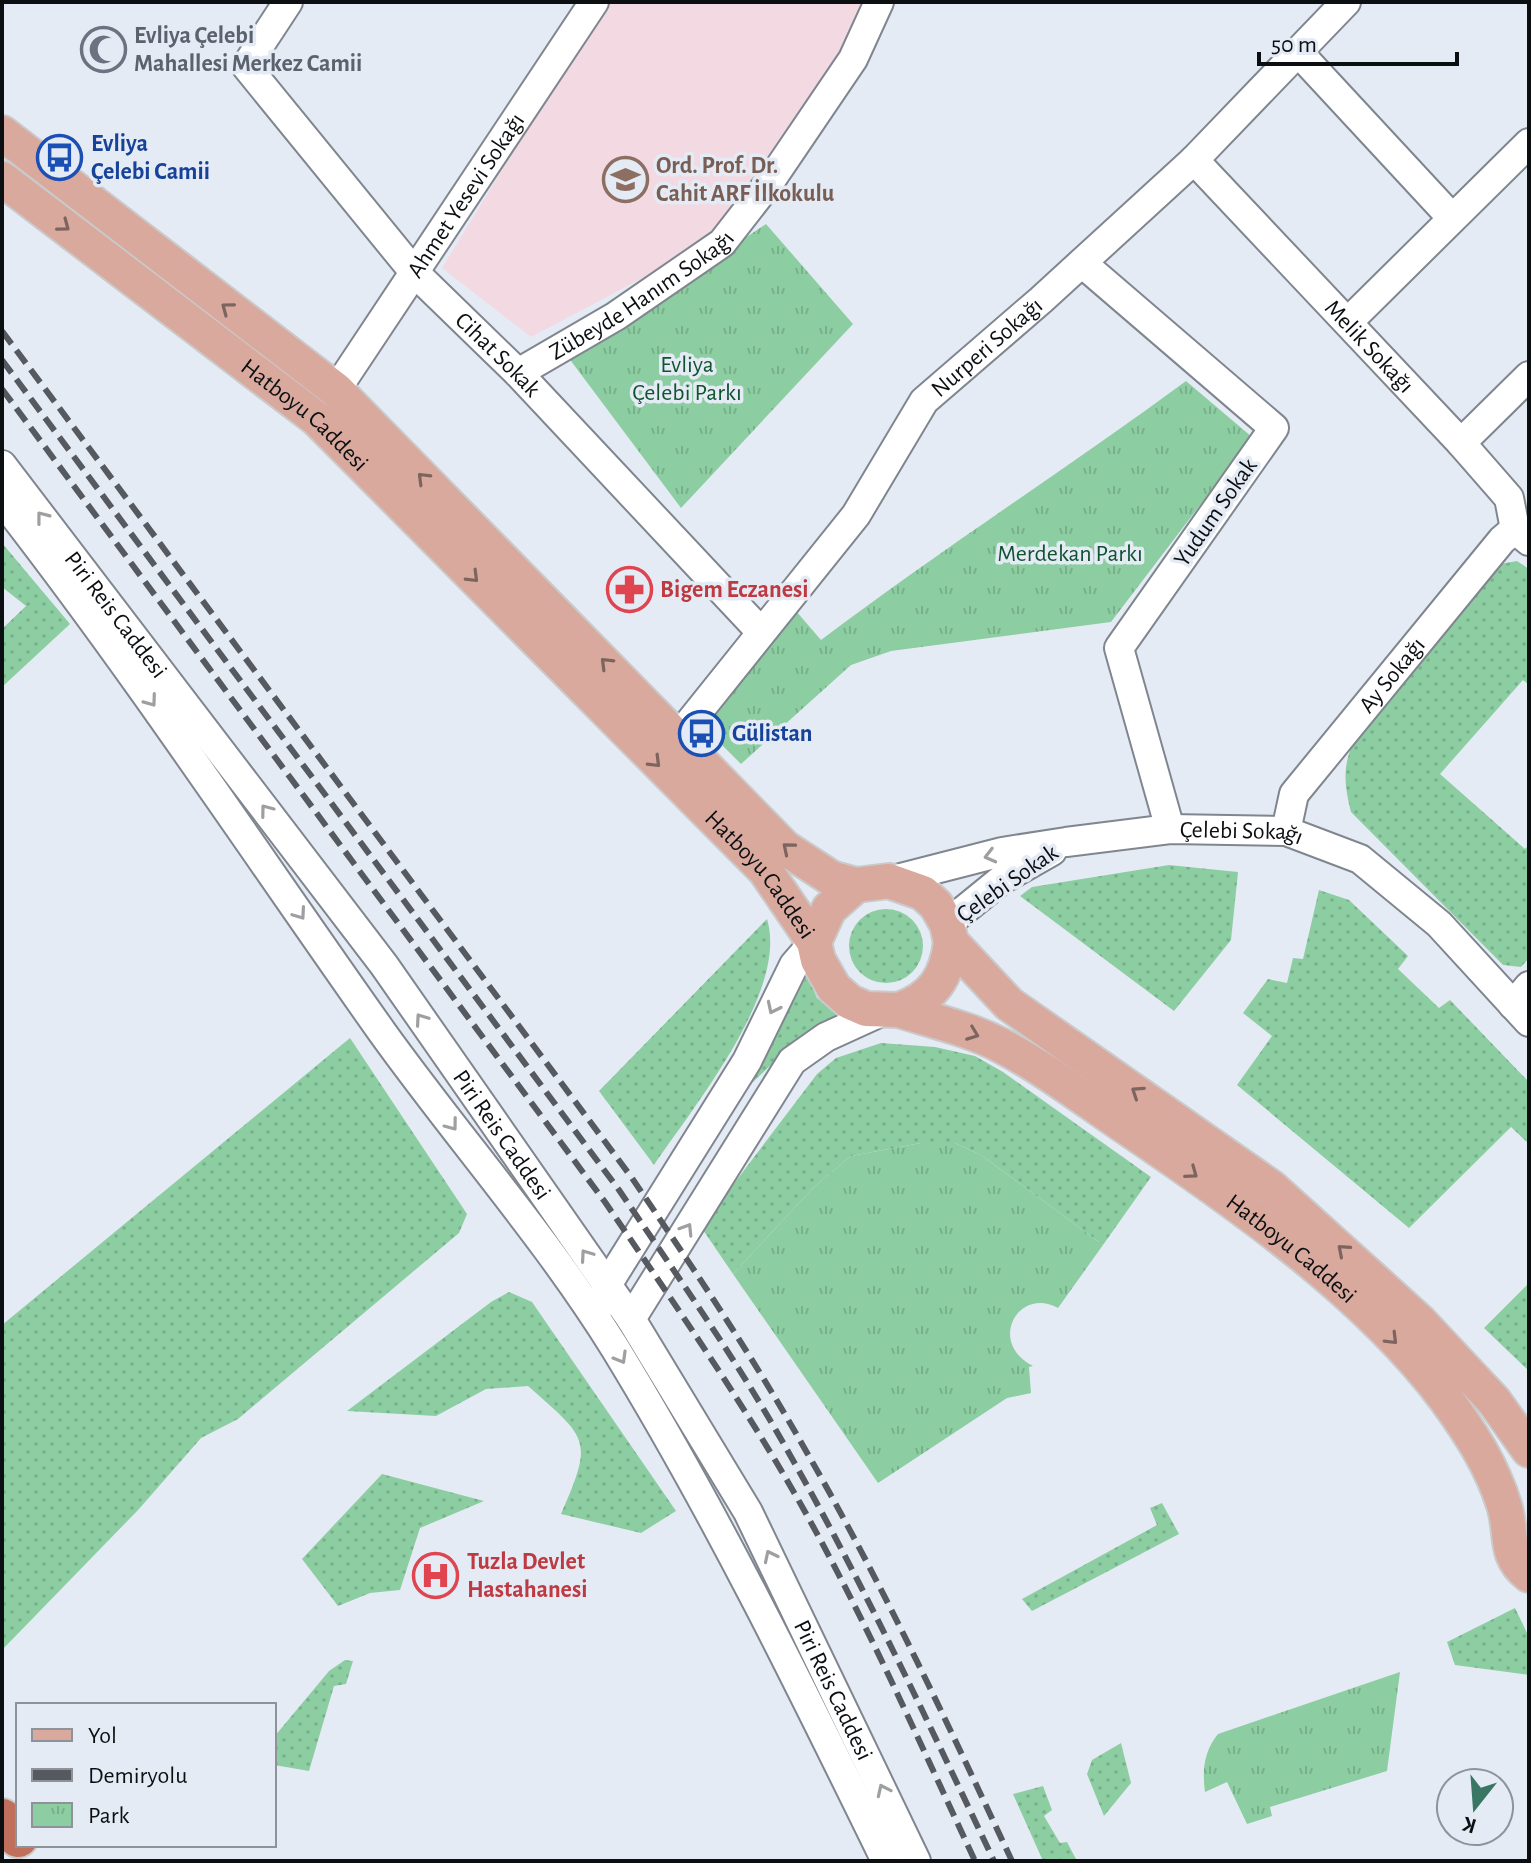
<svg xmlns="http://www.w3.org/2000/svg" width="1531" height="1863" font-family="'Alegreya Sans',sans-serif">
<defs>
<pattern id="grass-dots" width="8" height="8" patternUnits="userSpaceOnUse" patternTransform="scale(2)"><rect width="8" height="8" fill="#8ccea2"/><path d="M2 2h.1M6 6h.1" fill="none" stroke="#78b08a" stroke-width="1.8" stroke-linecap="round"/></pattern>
<pattern id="park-tufts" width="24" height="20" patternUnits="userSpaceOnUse" patternTransform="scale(2)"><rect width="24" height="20" fill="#8ccea2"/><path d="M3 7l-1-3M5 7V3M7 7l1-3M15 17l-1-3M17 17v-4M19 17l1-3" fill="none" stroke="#78b08a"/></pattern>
</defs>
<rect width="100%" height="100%" fill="#e5ebf5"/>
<path fill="#f2d9e2" d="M605,2H867L851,39L807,111L701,247L531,337L442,268Z"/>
<path fill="url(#grass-dots)" d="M2,543L70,624L2,687V629L26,606L2,587Z
M1517,561L1529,569V685L1523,680L1440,774L1525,849L1529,845V958L1521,967L1503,965L1351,812C1344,784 1342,765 1355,739L1500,564Z
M1169,865L1238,872L1231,940L1174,1011L1020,896L1032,887Z
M1319,890L1349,900L1408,956L1398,969L1439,1008L1450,1000L1529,1082V1144L1511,1127L1409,1228L1237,1085L1272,1036L1243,1013L1268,979L1287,983L1293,958L1303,959Z
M849 946a37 37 0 1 1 74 0a37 37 0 1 1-74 0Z
M767,919C789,991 693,1107 654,1165L599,1091Z
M807,975L817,998L842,1018L778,1058L752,1083Z
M350,1038L467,1214L459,1233L238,1419L201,1438L139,1509L2,1650V1325Z
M881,1043L935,1047L975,1056L1003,1072L1151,1177L1103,1245L981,1155L955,1143H921L851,1156L814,1187L733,1274L701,1227L817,1074L836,1058Z
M1529,1283V1371L1484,1328Z
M509,1292L532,1302L676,1511L641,1533L561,1514C594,1439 588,1439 528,1386L486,1389L436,1416L347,1411L491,1302Z
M382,1474L484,1501L420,1528L400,1590L370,1593L338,1606L302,1559Z
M1162,1503L1179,1534L1032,1611L1022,1599L1157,1525L1150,1508Z
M1515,1608L1529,1637V1675L1455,1665L1447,1642Z
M345,1660L353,1661L346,1684L334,1686L309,1771L274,1765V1737L329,1671Z
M1121,1743L1131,1783L1104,1816L1087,1774L1092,1760Z
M1043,1786L1052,1810L1044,1816L1060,1843L1067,1842L1077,1861H1043L1013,1794Z"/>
<path fill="url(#park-tufts)" d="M766,224L853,324L681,508L568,357Z
M1186,381L1252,437L1111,622L891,651L851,665L741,764L704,727L796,611L821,640C940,550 1065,470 1186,381Z
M921,1143H955L981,1155L1103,1245L1058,1308C1018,1286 987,1343 1033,1366L1029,1367L1031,1393L1007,1398L878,1483L733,1274L814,1187L851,1156Z
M1400,1672L1387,1771L1270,1807L1272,1816L1247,1824L1227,1782L1205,1792C1202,1770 1204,1751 1218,1734Z"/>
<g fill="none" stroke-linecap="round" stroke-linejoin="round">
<defs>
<g id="minor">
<path id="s1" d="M288,2L246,66L414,272L518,373L761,632"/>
<path d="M1299,53L1452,218"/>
<path id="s2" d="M1194,160L1461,443L1509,498L1515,529L1529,541"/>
<path d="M1082,263L1274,428L1119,648L1170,829"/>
<path d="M1348,322L1529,143"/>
<path id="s3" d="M518,373L616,316L722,243L771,180L853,59L879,2"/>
<path id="s4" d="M336,390L594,2"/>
<path d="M1461,443L1529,376"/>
<path id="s5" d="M2,465L384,965L631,1319L748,1512L916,1861"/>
<path d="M2,500C136,672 256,854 382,1032C458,1138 546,1237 615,1348C716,1513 801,1687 886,1861"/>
<path id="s6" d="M678,737L856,515L924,401L1041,300L1194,160L1346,2"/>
<path id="s7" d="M1286,831L1294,794L1502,540L1515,529"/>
<path id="s8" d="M889,881L1002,852L1066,842L1170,829L1286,831L1360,859L1439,924L1529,1022"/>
<path d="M947,924L1001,880L1052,851"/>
<path d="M1513,1005L1529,986"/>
<path d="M603,1303L607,1285L747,1061L794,965L814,942"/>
<path d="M631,1319L792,1061L826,1037L883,1011"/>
</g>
<g id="major">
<path d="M2,133L336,390L785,848L831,878L856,885L889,881L923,893L936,905L947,924L951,942L1009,1004L1272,1188L1419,1321L1494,1401L1529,1450"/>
<path id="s9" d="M2,179L317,419L765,870L814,942L818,960L834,988L850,1002L866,1009L899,1010C933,1021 970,1029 1002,1046C1046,1069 1087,1101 1129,1129C1238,1203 1366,1292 1446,1399C1470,1432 1492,1466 1504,1505C1513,1532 1503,1555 1529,1575"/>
<path d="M814,942L829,909L856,885"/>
<path d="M899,1010C933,998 947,977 951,942"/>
</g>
<path id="highway" d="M2,1819L18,1837"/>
</defs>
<use href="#minor" stroke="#80868f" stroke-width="32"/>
<use href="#major" stroke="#cacacb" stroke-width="38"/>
<use href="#highway" stroke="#cacacb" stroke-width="44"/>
<use href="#minor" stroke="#fff" stroke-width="28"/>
<use href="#major" stroke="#d9a99e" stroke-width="34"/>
<use href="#highway" stroke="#c06f5d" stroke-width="40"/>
<path stroke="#565a60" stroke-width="6" stroke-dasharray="16 8" stroke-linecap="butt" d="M2,331L632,1178C691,1265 750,1352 802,1444C880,1579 946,1720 1012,1861
M2,360L619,1190C678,1277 739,1363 790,1455C865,1587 929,1724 994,1861
M2,389L605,1202C663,1287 722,1372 775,1460C852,1588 912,1726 975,1861"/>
</g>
<defs><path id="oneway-chevron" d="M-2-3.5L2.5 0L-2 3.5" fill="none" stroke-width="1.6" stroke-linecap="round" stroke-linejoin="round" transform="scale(2)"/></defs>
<g stroke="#7d645f">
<use href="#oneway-chevron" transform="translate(64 226) rotate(37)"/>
<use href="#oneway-chevron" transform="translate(227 308) rotate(-143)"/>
<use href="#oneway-chevron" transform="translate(423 478) rotate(-135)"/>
<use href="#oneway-chevron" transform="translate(473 577) rotate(45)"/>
<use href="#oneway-chevron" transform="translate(606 663) rotate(-135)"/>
<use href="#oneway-chevron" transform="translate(655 762) rotate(45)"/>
<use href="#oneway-chevron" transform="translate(788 848) rotate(-140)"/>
<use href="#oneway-chevron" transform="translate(973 1034) rotate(21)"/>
<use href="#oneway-chevron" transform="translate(1137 1092) rotate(-146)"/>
<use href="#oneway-chevron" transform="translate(1192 1173) rotate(36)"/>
<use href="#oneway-chevron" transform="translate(1343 1250) rotate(-139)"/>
<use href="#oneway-chevron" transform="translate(1392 1339) rotate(45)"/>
</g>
<g stroke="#9e9fa0">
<use href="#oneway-chevron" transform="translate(42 517) rotate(-128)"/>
<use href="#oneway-chevron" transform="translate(151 701) rotate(54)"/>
<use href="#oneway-chevron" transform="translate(266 810) rotate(-127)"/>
<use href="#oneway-chevron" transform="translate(990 856) rotate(166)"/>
<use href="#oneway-chevron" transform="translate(300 914) rotate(55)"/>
<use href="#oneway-chevron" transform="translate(773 1008) rotate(116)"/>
<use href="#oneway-chevron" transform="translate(421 1019) rotate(-125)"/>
<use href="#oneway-chevron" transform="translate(452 1125) rotate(53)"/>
<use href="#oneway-chevron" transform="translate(687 1229) rotate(-58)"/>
<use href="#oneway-chevron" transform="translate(586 1255) rotate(-125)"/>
<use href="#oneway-chevron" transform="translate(621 1358) rotate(60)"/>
<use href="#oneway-chevron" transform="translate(770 1556) rotate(-116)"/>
<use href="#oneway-chevron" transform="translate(883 1790) rotate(-115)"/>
</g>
<defs>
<symbol id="mosque-ring" viewBox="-11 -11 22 22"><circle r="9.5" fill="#e5ebf5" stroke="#6b7280" stroke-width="1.5"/><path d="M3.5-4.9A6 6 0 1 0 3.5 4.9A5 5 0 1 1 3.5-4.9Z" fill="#6b7280"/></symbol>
<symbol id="bus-ring" viewBox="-11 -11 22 22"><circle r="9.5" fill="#e5ebf5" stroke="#1a4fb4" stroke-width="1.5"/><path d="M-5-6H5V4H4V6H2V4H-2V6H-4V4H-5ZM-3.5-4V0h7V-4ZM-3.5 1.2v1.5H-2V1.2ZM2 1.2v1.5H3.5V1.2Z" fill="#1a4fb4"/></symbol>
<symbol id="school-ring" viewBox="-11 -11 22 22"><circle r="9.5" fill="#e5ebf5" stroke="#8d6e63" stroke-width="1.5"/><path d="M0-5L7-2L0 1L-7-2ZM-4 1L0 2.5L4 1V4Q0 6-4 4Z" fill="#8d6e63"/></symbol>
<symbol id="pharmacy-ring" viewBox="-11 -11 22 22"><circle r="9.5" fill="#e5ebf5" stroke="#e0444e" stroke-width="1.5"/><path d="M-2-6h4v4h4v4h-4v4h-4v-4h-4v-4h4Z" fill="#e0444e"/></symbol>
<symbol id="hospital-ring" viewBox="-11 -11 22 22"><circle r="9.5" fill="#e5ebf5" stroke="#e0444e" stroke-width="1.5"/><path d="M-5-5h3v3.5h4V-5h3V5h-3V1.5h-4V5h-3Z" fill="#e0444e"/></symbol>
</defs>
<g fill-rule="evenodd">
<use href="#mosque-ring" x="78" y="24" width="51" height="51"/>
<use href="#bus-ring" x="34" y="132" width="51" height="51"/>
<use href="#school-ring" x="600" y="154" width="51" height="51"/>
<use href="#pharmacy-ring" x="604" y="564" width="51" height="51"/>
<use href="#bus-ring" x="676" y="708" width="51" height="51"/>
<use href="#hospital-ring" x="410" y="1550" width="51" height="51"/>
</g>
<g text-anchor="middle" stroke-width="7" stroke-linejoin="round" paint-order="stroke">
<g font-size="24" font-weight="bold" fill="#5b616d" stroke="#e5ebf5" text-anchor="start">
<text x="134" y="43">Evliya Çelebi<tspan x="134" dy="28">Mahallesi Merkez Camii</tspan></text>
</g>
<g font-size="24" font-weight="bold" fill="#164399" stroke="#e5ebf5" text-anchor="start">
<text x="91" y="151">Evliya<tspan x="91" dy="28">Çelebi Camii</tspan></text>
<text x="732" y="741">Gülistan</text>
</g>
<g font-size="24" font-weight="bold" fill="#785e54" stroke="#e5ebf5" text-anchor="start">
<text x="656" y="173">Ord. Prof. Dr.<tspan x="656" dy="28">Cahit ARF İlkokulu</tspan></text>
</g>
<g font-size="24" fill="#0c0f12" stroke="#e5ebf5">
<text dy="8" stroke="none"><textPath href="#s4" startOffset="234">Ahmet Yesevi Sokağı</textPath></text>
<text dy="8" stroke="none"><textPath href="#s3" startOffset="146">Zübeyde Hanım Sokağı</textPath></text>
<text dy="8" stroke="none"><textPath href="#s2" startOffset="256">Melik Sokağı</textPath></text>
<text dy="8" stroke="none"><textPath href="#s6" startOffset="500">Nurperi Sokağı</textPath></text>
<text dy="8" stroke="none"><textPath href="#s1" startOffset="460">Cihat Sokak</textPath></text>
<text dy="8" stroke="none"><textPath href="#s9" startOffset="384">Hatboyu Caddesi</textPath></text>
<text transform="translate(1215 512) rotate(-55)" y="8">Yudum Sokak</text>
<text dy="8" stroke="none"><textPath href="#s5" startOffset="188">Piri Reis Caddesi</textPath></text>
<text dy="8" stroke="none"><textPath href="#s7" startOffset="192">Ay Sokağı</textPath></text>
<text dy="8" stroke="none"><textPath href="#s8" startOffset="358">Çelebi Sokağı</textPath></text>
<text dy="8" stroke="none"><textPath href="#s9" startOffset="1032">Hatboyu Caddesi</textPath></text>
<text transform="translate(1007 883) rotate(-35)" y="8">Çelebi Sokak</text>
<text dy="8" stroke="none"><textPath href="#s5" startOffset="836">Piri Reis Caddesi</textPath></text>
<text dy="8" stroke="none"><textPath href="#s9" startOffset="1704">Hatboyu Caddesi</textPath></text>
<text dy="8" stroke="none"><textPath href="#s5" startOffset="1484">Piri Reis Caddesi</textPath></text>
</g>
<g font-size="24" fill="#11532f" stroke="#e5ebf5">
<text x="687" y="372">Evliya<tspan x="687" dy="28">Çelebi Parkı</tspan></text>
<text x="1070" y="561">Merdekan Parkı</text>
</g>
<g font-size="24" font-weight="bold" fill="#be3a42" stroke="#e5ebf5" text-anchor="start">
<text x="660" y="597">Bigem Eczanesi</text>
<text x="467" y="1569">Tuzla Devlet<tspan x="467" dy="28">Hastahanesi</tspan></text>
</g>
</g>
<rect width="1531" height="1863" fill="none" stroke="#0c0f12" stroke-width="8"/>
<rect x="16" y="1703" width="260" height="144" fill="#e5ebf5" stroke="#8e939a" stroke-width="2"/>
<rect x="32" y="1729" width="40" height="12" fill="#d9a99e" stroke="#8e939a" stroke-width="2"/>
<text x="88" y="1743" font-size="24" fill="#0c0f12">Yol</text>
<rect x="32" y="1769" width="40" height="12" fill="#565a60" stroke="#8e939a" stroke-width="2"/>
<text x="88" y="1783" font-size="24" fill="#0c0f12">Demiryolu</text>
<rect x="32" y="1803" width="40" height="24" fill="url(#park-tufts)" stroke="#8e939a" stroke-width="2"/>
<text x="88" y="1823" font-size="24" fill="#0c0f12">Park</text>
<g transform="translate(1475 1807) rotate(197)"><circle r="38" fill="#e5ebf5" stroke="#8e939a" stroke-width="2"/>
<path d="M0-6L14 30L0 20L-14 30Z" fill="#397663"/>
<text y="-12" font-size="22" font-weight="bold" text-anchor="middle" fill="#0c0f12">K</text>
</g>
<path d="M1259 52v12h198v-12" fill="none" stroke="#0c0f12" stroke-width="4"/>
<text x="1271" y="52" font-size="24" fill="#0c0f12" stroke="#e5ebf5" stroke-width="6" paint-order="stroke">50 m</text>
</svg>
